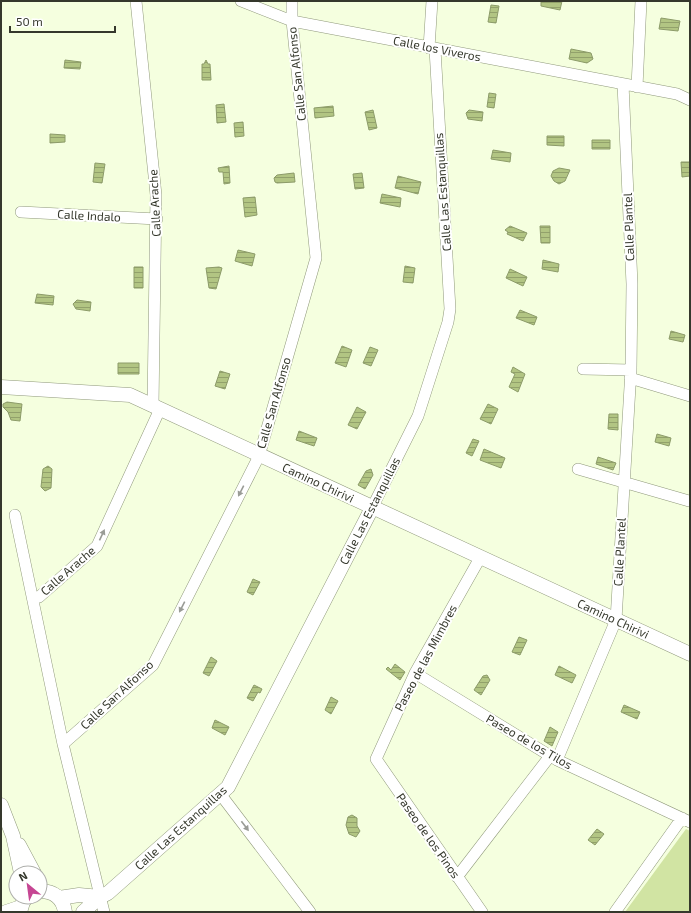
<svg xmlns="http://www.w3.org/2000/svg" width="691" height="913" font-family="'Exo 2',sans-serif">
<defs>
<pattern id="water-rules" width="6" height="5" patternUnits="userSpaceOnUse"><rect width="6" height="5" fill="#b2c583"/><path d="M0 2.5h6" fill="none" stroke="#92a16b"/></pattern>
</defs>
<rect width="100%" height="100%" fill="#f5ffdf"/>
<path fill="#d1e4a3" d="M686,829L690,831V912H625Z"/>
<path fill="url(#water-rules)" stroke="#8c9b69" d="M541,1H562L560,10L541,6Z
M491,5L499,6L496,23L488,22Z
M661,18L680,21L678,31L659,29Z
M571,49L591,53L593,59L587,63L569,59Z
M65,60L81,62L80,69L64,68Z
M206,60L208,64H210L211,80H202V64H204Z
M489,93L496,94L494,108L487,107Z
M224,104L226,122L217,123L216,105Z
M333,106L334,116L315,118L314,108Z
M373,110L377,128L369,130L365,112Z
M469,110L483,112L482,121L468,119L466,113Z
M243,122L244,136L235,137L234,123Z
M50,134L65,135V142L50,143Z
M547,136H564V146L547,145Z
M592,140H610V149H592Z
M493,150L511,153L510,162L491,159Z
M681,162H690V176L682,177Z
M95,163L105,164L102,183L93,182Z
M229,166L230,183L224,184L223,172H219L218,168Z
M559,168L570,170L565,181L559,184L554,181L551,176L553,171Z
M294,173L295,182L277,183L275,182L274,178L277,175Z
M362,173L364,188L355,189L353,174Z
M398,176L421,182L418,194L395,188Z
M382,194L401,198L400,207L380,203Z
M255,197L257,215L245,217L243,198Z
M510,226L527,233L523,241L507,234L508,232L505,230Z
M540,226H550V243H541Z
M238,250L255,254L252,266L235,261Z
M543,260L559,264L558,272L542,269Z
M405,266L415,268L413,283L403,282Z
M134,267H143V288H134Z
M219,267L222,268L216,289L209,288L206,268Z
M510,269L527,277L523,286L506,278Z
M37,294L54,296L53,305L35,303Z
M77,300L91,302L90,311L76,309L73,304Z
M520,310L537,317L534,325L516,318Z
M671,331L685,335L683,342L669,339Z
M342,346L352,350L346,367L335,363Z
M370,347L378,350L371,366L363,363Z
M118,363H139V374H118Z
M513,367L525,374L518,392L509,387L515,374L511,372Z
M220,371L230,374L225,389L215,386Z
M7,402L22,404L20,421L11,420L8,412L3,407V404Z
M488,404L498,409L491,424L480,419Z
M357,407L366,412L357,429L348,425Z
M609,414H618V430L608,429Z
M299,431L317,438L314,446L296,440Z
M657,434L671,438L669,446L655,442Z
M473,439L479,441L472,456L466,453Z
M484,449L505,458L501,468L480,460Z
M598,457L616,463L613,470L596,464Z
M48,466L52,469L51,488L45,491L41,487L43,469Z
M371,469L373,475L365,489L358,485L366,471Z
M253,579L260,582L253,595L247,592Z
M519,637L527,640L520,655L512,652Z
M211,657L217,661L209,676L203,673Z
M395,664L405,672L400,680L386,669L388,667L391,670Z
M559,666L576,675L572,683L555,675Z
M487,675L490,680L481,695L474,690L483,676Z
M254,685L262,689L260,693L258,692L253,701L247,698Z
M331,697L338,701L331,714L325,710Z
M624,705L640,712L637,719L621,712Z
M215,720L229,727L225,735L212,728Z
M550,727L558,732L552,746L544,741Z
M352,815L357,818V826L360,831L356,837L349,834L346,825L348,817Z
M597,829L604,834L595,845L588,840Z"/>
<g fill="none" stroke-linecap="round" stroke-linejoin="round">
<defs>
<path id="minor" d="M136,1L156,195L153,406
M241,1L292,21L677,94L690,100
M429,48L432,1
M637,87L641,1
M21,212L157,219
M583,369L631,370
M630,378L690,396
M578,469L689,501
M372,508L418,416L448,322L450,309L435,49
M15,515L63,744L104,912
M480,558L415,673L376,759L482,912
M33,598L39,597L97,546L160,409
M415,673L557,760L690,822
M63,744L153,665L259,456L316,258L292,21V1
M557,760L616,620L631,370L632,284L623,84
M221,795L310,912
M457,877L550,756
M615,912L682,818"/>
<path id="tertiary" d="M1,387L130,395L690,654
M1,805L13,836L21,873
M19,845L34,873
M40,891C54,891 63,898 65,912
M59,898L79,895L100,897
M6,912L21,907
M20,912L23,902L27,897
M83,912L100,897L108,893L228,787L372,508"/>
</defs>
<use href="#minor" stroke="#90997c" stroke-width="12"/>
<use href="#tertiary" stroke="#90997c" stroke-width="15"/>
<use href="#minor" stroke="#fff" stroke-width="11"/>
<use href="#tertiary" stroke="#fff" stroke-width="14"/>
</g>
<defs><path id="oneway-solid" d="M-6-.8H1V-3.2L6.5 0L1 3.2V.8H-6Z"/></defs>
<g fill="#9a9c96">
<use href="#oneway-solid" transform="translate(241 491) rotate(117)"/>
<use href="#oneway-solid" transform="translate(102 535) rotate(-65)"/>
<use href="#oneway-solid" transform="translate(182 607) rotate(117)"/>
<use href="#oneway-solid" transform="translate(245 826) rotate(53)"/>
</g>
<g text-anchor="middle" stroke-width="4" stroke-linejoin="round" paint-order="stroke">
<g font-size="12" fill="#35382c" stroke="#fff">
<text transform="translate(437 49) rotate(11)" y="4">Calle los Viveros</text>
<text transform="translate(297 74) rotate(-96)" y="4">Calle San Alfonso</text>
<text transform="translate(443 192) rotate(-94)" y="4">Calle Las Estanquillas</text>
<text transform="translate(155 203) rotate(-93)" y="4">Calle Arache</text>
<text transform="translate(89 216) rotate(3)" y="4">Calle Indalo</text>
<text transform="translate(629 227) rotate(-92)" y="4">Calle Plantel</text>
<text transform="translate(274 403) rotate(-74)" y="4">Calle San Alfonso</text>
<text transform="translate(318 483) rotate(25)" y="4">Camino Chirivi</text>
<text transform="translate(370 511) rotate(-63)" y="4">Calle Las Estanquillas</text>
<text transform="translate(620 552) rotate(-87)" y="4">Calle Plantel</text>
<text transform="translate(68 571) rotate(-41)" y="4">Calle Arache</text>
<text transform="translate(613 619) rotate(25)" y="4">Camino Chirivi</text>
<text transform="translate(426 658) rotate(-62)" y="4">Paseo de las Mimbres</text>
<text transform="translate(117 695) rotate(-43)" y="4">Calle San Alfonso</text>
<text transform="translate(529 742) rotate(30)" y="4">Paseo de los Tilos</text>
<text transform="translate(181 828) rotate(-42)" y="4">Calle Las Estanquillas</text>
<text transform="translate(428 836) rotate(55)" y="4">Paseo de los Pinos</text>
</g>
</g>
<rect width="691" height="913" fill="none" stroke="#35382c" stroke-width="4"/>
<g transform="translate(28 885) rotate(331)"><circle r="19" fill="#ffffff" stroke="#aeafab"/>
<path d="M0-3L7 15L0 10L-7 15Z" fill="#c64693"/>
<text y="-6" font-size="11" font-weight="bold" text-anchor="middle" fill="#35382c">N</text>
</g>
<path d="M10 26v6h105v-6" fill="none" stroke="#35382c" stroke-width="2"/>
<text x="16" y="26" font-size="12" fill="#35382c" stroke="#ffffff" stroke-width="3" paint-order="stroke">50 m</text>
</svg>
